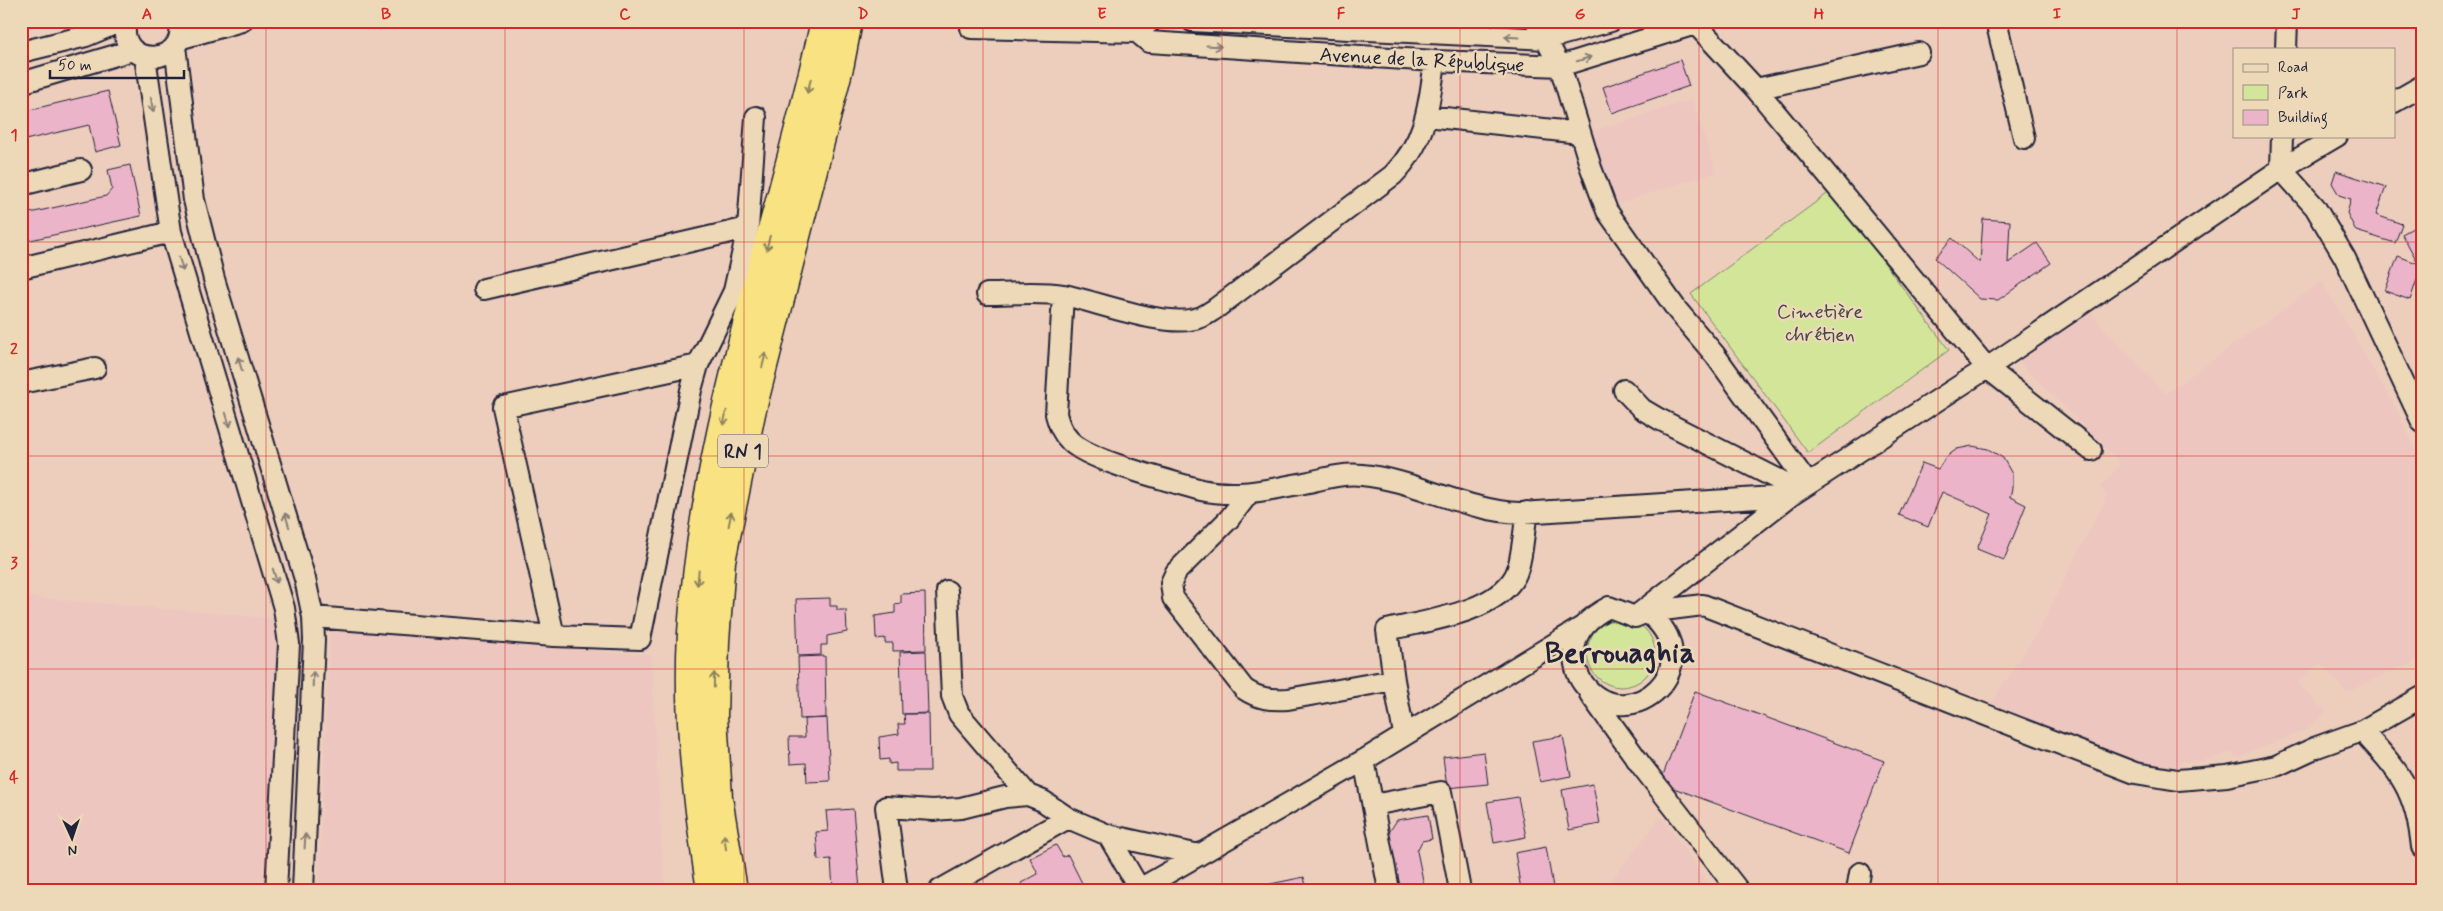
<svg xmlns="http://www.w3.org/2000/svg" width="2443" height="911" font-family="Mynerve,sans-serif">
<rect width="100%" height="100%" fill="#edcebc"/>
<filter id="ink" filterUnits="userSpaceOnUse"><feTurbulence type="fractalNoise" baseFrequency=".02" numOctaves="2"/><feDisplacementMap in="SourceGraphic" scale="10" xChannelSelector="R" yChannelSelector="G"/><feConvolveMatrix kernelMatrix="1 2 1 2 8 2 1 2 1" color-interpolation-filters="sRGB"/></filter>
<g filter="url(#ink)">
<path fill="#edc6c0" d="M1692,99L1716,172L1615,205L1591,132Z
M2322,281L2397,410L2422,464V631L2418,660L2347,692L2320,663L2298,683L2326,712L2306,730L2237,757L2230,753L2203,761L2181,762L2174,774L2136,767L1991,703L2040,628L2107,495L2100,487L2121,464L2019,362L2086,308L2165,394Z
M21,596L281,619L263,890H21Z
M330,630L651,655L663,868L666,890H318Z
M1661,816L1713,890H1604Z"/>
<path fill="#d2e599" stroke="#7a846a" d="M1831,191L1949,350L1808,453L1691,294Z
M1587 653a34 34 0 1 1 68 0a34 34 0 1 1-68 0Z"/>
<path fill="#ecb4c9" stroke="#22223b" d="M1680,60L1689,86L1612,113L1603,87Z
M108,91L121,145L95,152L89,125L21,141V112Z
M130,165L141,216L21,242V215L106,196L112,189L108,170Z
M2336,171L2386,187L2376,215L2402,224L2395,243L2356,231L2347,213L2351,199L2339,195L2332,183Z
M1983,219L2010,221L2008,263L2037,243L2051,263L1998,300L1980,299L1935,258L1952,238L1980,263Z
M2422,223V258L2417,261L2402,234Z
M2398,256L2422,265L2410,300L2385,291Z
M1972,446L1988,449L2003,458L2012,474V488L2010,497L2026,505L2004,560L1977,549L1992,514L1942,492L1928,527L1899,515L1922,463L1938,469L1946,457L1957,449Z
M925,593L926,650L893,651V643H885V638L876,639L875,616L895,613V604L901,603V594Z
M830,598V606H837V610H846L847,632L827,636V645H821V655L798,656L796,599Z
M926,651L928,713L902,714L900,652Z
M825,656L826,718L800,719L798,657Z
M1695,691L1884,761L1849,853L1660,783Z
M904,714H929L930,771H896V763L889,764V759L880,760L879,737L899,734L898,724H905Z
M827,718L830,781L807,782L806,763L790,764L789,737H805L804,719Z
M1563,736L1571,776L1540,782L1532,741Z
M1484,752L1488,784L1447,788L1443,757Z
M1593,784L1600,824L1569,830L1562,790Z
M1518,797L1526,837L1494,843L1487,802Z
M853,809L860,890H833L831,859L818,860L816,832L828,831L826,811Z
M1428,815L1432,839L1422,841L1417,851L1425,890H1399L1388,834L1397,820Z
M1056,845L1063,857L1068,855L1084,887L1079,890H1022L1024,888L1021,883L1038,874L1030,858Z
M1546,847L1553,887L1521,890L1515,853Z
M1304,877L1307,890H1261V886Z"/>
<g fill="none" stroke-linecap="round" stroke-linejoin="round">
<defs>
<path id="minor" d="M126,21C115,70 191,67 179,21
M1192,21L1546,39L1611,21
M1536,21L1560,66L1591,168L1607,211L1677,310L1715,355L1808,484
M1693,21L1756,89L1987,368L2091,450
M1996,21L2024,138
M971,28L1137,32L1149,42L1435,61L1560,66L1705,21
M1137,32L1151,21
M179,39L242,21
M175,46L194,200L214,279L305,579L313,617L314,640L303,890
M2286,49L2287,21
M21,52L86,36L122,21
M145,57L171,232L284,608L289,644L276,890
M21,83L133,50
M1756,89L1919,53
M2394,102L2422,86
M1427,116L1580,133
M2282,136L2281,169L2315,207L2345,258L2422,422
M21,185L81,170
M21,268L171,232
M484,289L748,228
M987,294C1012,294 1039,291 1064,295C1098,302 1167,329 1198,318C1204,317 1210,312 1215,309L1393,175C1426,141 1429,106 1435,61
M1063,295L1056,414C1059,425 1062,433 1070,441C1089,461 1171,481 1201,490C1238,498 1272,489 1309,482C1326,478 1344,473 1362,475C1416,480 1465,511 1520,513L1790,496
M21,383L95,368
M1624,390L1642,409L1659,419L1799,490
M1249,493L1229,519L1176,572L1171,583L1173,598L1244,689C1259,699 1270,700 1288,699L1394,680L1387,630C1425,621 1495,613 1515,576C1522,563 1524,528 1527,512
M947,591L952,696L959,714L1028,795
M1609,607L1635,617L1647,612C1714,665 1630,738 1586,687C1577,677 1574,666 1574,652C1575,629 1590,617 1609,607Z
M1647,612L1703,605L2135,773L2178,780L2227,776L2276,766L2317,747L2362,731L2422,697
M313,617L554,636L640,639L691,390L698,365L734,291L748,228L756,117
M1635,617L1790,496L1987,368L2281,169L2337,136
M554,636L503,407L698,365
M1394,680L1404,734
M1590,694L1641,765L1738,890
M2362,731C2400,772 2416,790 2422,847
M1364,760L1389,890
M1373,805L1441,792L1460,890
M1108,835L1199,855
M897,890L886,807L933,810L961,808L1005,797L1028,795L1043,801L1068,818L1108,835L1140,890
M940,890L1068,818
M1138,890L1364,760L1582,627
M1857,890L1860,873"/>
<path id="highway" d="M711,890C698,805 687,719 692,633C705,423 781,225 825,21
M733,890L718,798L713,716L715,641L721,561L751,413L840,63L848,21"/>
</defs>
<use href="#minor" stroke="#22223b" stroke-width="24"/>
<use href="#highway" stroke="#22223b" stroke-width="31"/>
<use href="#minor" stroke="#edd9b7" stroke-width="20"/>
<use href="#highway" stroke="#f8e281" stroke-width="28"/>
</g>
<defs><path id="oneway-shaft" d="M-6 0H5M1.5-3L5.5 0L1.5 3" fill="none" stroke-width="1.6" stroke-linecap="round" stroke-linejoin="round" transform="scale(1.25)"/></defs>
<g stroke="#887e79">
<use href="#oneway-shaft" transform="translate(1512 37) rotate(-177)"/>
<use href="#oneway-shaft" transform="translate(1214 46) rotate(4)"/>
<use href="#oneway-shaft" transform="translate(1584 59) rotate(-17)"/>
<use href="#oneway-shaft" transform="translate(152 105) rotate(82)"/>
<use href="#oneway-shaft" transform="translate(181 264) rotate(73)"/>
<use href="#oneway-shaft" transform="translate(240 364) rotate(-107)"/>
<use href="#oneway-shaft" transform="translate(228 420) rotate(73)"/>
<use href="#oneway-shaft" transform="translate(287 520) rotate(-107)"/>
<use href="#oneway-shaft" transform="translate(275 576) rotate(73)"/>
<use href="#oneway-shaft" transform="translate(313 679) rotate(-88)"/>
<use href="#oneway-shaft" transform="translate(305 841) rotate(-87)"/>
</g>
<g stroke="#8d825e">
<use href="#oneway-shaft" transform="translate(809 86) rotate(105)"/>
<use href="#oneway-shaft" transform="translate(768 243) rotate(105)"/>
<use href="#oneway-shaft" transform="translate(764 360) rotate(-76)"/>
<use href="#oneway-shaft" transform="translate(725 418) rotate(102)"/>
<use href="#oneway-shaft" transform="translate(730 519) rotate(-79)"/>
<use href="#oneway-shaft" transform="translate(698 578) rotate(95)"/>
<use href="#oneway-shaft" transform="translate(714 680) rotate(-89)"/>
<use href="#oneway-shaft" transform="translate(725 842) rotate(-98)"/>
</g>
</g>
<path fill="none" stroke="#d62828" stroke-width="1" stroke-opacity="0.55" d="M266,21V890M505,21V890M744,21V890M983,21V890M1222,21V890M1460,21V890M1699,21V890M1938,21V890M2177,21V890M21,242H2422M21,456H2422M21,669H2422"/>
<g text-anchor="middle" stroke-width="5" stroke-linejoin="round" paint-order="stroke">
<rect fill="#edd9b7" stroke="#5f5960" stroke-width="1" x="718" y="434.5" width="50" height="33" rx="4"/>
<g font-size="19" font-weight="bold" fill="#22223b">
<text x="743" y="458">RN 1</text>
</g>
<g font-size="20" fill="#22223b" stroke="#edd9b7">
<text transform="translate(1422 59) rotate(3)" y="7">Avenue de la République</text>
</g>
<g font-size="20" fill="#45494e" stroke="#edd9b7">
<text x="1820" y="318">Cimetière<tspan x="1820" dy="23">chrétien</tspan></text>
</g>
<g font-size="30" font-weight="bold" fill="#22223b" stroke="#edd9b7">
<text x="1620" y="662">Berrouaghia</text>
</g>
</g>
<rect width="2443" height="911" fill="none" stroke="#edd9b7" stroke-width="55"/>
<rect x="2233" y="48" width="162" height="90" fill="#edd9b7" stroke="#9c9085"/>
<rect x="2243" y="64" width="25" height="8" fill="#edd9b7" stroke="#9c9085"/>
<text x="2278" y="72" font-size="15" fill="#22223b">Road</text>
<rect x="2243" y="85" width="25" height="15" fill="#d2e599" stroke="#9c9085"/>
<text x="2278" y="98" font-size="15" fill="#22223b">Park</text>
<rect x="2243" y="110" width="25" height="15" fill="#ecb4c9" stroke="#9c9085"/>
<text x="2278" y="122" font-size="15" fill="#22223b">Building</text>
<g transform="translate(72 838) rotate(177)" stroke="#edd9b7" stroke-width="4" paint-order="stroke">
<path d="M0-4L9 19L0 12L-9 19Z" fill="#22223b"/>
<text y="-8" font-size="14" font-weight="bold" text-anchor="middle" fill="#22223b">N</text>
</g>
<path d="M50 70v8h134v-8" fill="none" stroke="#22223b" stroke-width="2.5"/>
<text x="58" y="70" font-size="15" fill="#22223b" stroke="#edd9b7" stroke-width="4" paint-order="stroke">50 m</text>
<rect x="28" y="28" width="2388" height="856" fill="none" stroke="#d62828" stroke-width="2"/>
<g font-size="16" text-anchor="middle" font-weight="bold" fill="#d62828">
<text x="147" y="19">A</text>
<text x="386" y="19">B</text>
<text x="625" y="19">C</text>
<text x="863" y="19">D</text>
<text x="1102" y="19">E</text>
<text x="1341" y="19">F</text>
<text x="1580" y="19">G</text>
<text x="1819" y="19">H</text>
<text x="2057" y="19">I</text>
<text x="2296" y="19">J</text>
<text x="14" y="140">1</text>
<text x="14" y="354">2</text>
<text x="14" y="568">3</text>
<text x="14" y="782">4</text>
</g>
</svg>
